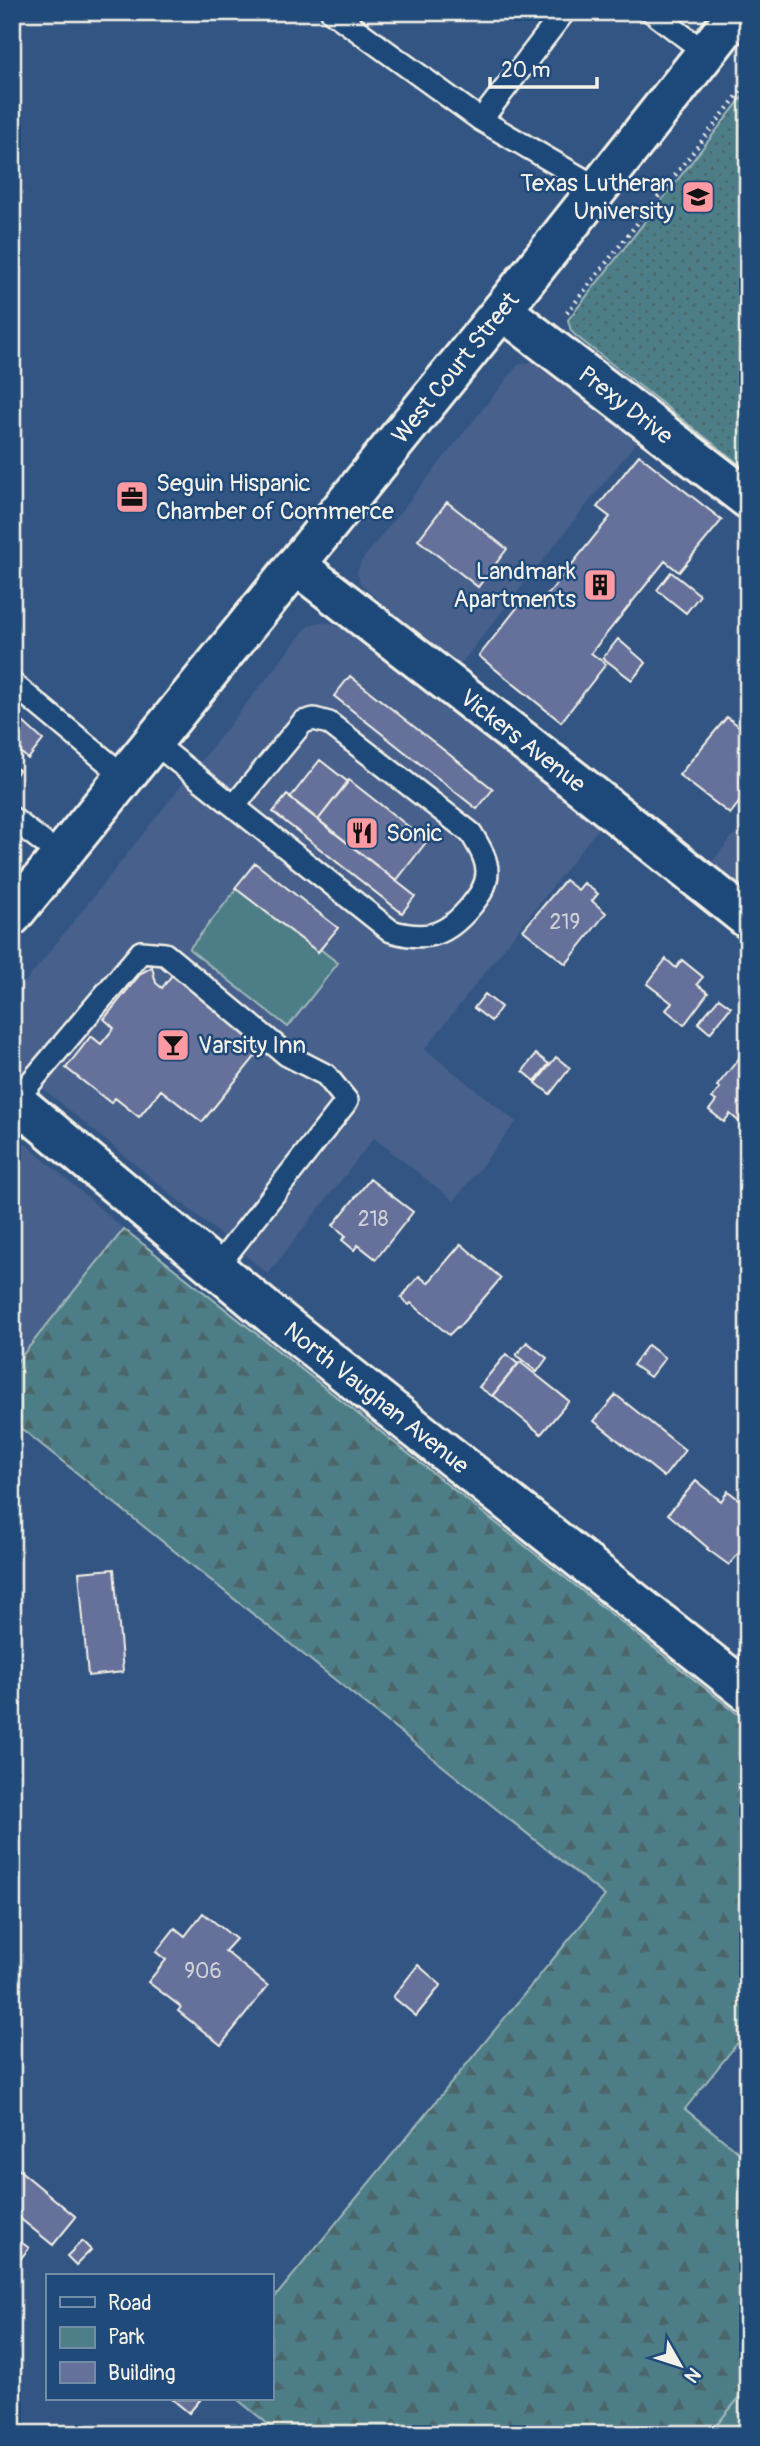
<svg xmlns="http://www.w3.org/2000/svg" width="760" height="2446" font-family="Pangolin,sans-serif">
<defs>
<pattern id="grass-dots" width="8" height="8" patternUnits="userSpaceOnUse" patternTransform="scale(1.75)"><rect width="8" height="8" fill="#4e7e88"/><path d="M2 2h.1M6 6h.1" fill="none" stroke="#4c666a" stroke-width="1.8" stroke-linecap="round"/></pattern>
<pattern id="forest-firs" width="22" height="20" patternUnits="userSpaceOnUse" patternTransform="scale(1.75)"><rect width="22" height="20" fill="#4e7e88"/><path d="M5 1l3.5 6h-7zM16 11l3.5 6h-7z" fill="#4c666a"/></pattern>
</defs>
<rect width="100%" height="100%" fill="#335583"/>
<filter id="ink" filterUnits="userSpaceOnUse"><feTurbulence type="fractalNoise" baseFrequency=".0143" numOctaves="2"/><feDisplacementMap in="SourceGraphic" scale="14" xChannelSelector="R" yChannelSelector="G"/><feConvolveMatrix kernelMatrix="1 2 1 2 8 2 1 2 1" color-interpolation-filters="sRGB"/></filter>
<g filter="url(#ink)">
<path fill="#46608c" d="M534,361L545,366L638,440L459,666L369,592L360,583L357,572L361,561L518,365Z
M319,622L331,623L341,628L600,826L425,1049L516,1122L454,1201L374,1138L268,1274L12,1063V999L308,626Z
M748,817V893L711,863Z
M12,1132L124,1229L12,1368Z"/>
<path fill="url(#grass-dots)" stroke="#a1b8b8" stroke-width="2" d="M748,90V471L576,336L571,331L568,320Z"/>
<path fill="url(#forest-firs)" stroke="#a1b8b8" stroke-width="2" d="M124,1229L748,1722V2030L685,2109L748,2160V2434H280L237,2399H271V2302L605,1896L12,1421V1368Z"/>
<path fill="#4e7e88" stroke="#a1b8b8" stroke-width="2" d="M239,886L338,963L288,1027L189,949Z
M748,2387V2434H709Z"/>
<path fill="#65719b" stroke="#f4f1e8" stroke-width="2" d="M639,455L722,520L679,572L665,561L591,653L606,664L561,722L479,656L524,599L537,608L610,517L597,507Z
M447,502L507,549L478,587L418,540Z
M671,572L700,595L686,613L657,590Z
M618,639L646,663L632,680L603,658Z
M350,676L493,789L477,809L334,696Z
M12,712L43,740L28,759L12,744Z
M727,717L748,733V791L730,814L679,775Z
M320,760L348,782L318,820L290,798Z
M12,765L19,770L12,781Z
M349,780L427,841L396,881L318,820Z
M287,795L415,896L402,913L273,812Z
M255,863L338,928L318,952L235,888Z
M565,880L578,890L584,883L598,894L592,901L606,913L566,964L523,930Z
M666,959L676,968L682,960L703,977L697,984L708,993L684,1025L666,1010L672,1003L647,984Z
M152,967L156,983L162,988L172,975L263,1047L202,1122L161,1090L139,1117L115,1098L111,1103L66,1068L91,1036L101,1044L114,1028L104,1019L141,973Z
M485,994L501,1007L491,1021L474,1008Z
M719,998L731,1007L710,1033L698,1023Z
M748,1047V1116L742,1124L730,1114L724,1122L709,1110L716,1101L712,1098L720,1088L717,1086Z
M536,1054L549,1064L535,1081L523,1071Z
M556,1057L570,1068L550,1094L536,1083Z
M370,1179L413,1212L376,1259L358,1245L354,1250L342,1240L346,1236L333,1225Z
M461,1244L501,1278L458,1328L457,1327L449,1335L411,1303L409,1305L401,1298L419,1276L428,1283Z
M527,1342L547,1358L537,1372L516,1355Z
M648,1345L665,1358L650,1377L633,1365Z
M506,1354L518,1364L492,1396L479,1387Z
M520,1362L569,1401L541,1434L493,1395Z
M616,1395L685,1450L664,1477L594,1421Z
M696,1481L721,1501L728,1491L748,1507V1541L729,1565L707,1549L708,1548L668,1514Z
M114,1569L123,1672L88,1676L79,1572Z
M203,1913L236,1939L225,1951L268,1986L221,2045L178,2011L181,2007L148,1982L166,1960L156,1952L175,1928L185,1936Z
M418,1965L441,1985L416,2016L393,1997Z
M12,2164L76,2217L53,2245L12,2212Z
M18,2240L29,2248L18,2262L12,2257V2247Z
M82,2241L91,2250L76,2265L67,2256Z
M172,2399H201L189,2413Z"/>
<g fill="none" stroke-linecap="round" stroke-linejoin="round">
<defs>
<path id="lane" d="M332,12L481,120L564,12
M652,12L706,53
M481,120L598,188
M12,683L124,776
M153,742L391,931C428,942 447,935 471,906C479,896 487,886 487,872C487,858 478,845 471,833L329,723L314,719L303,722L234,806
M12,818L61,856
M15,1101L141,952L165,954L287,1055L326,1075L347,1101L216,1268"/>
<g id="street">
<path id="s1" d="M502,310L748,499"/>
<path id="s2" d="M296,565L576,782L748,919"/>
</g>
<g id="secondary">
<path id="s3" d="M12,1098L272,1315L748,1692"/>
</g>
<g id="primary">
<path id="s4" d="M12,916L502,310L738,12"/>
</g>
</defs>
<use href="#lane" stroke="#f4f1e8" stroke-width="26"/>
<use href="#street" stroke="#f4f1e8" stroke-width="44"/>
<use href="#secondary" stroke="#f4f1e8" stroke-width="44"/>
<use href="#primary" stroke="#f4f1e8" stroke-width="44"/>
<path stroke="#f4f1e8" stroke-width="4.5" stroke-dasharray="2 5" stroke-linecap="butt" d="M567,313L748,82"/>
<use href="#lane" stroke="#1f4a7a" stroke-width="21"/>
<use href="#street" stroke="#1f4a7a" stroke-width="38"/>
<use href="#secondary" stroke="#1f4a7a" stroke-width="38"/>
<use href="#primary" stroke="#1f4a7a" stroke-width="38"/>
</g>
</g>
<defs>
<symbol id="university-square" viewBox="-11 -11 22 22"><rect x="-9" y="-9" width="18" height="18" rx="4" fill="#ff9aa2" stroke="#1f4a7a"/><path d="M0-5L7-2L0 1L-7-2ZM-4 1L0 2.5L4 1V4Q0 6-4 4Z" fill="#111"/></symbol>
<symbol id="office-square" viewBox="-11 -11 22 22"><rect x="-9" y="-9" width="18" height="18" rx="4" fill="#ff9aa2" stroke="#1f4a7a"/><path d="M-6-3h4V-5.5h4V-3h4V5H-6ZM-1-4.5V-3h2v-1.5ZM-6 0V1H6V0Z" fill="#111"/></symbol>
<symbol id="building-square" viewBox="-11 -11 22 22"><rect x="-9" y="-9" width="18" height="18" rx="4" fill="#ff9aa2" stroke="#1f4a7a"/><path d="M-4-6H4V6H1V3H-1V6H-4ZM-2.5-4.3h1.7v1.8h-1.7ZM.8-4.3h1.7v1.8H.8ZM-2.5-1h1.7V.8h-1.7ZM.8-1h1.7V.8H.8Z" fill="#111"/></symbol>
<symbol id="restaurant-square" viewBox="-11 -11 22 22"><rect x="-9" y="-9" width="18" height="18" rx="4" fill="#ff9aa2" stroke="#1f4a7a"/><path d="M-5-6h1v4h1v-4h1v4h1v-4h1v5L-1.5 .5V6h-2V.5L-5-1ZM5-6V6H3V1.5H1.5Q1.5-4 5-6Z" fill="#111"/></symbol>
<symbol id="bar-square" viewBox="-11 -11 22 22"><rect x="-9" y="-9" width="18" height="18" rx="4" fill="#ff9aa2" stroke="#1f4a7a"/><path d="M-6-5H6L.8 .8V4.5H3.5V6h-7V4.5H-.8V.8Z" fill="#111"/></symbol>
</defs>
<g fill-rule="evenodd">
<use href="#university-square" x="679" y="178" width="38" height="38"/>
<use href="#office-square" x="113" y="478" width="38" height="38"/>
<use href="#building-square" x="581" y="566" width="38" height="38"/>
<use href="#restaurant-square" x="343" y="814" width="38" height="38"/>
<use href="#bar-square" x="154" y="1026" width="38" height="38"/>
</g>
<g text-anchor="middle" stroke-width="5" stroke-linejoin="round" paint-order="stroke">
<g font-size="21" fill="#d0d1d5">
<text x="565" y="929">219</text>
<text x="373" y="1226">218</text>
<text x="203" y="1978">906</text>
</g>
<g font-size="24" fill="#f4f1e8" stroke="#1f4a7a" text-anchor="start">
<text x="674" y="191" text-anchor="end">Texas Lutheran<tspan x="674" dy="28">University</tspan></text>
<text x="156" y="491">Seguin Hispanic<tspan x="156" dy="28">Chamber of Commerce</tspan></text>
<text x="576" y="579" text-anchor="end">Landmark<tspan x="576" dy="28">Apartments</tspan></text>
<text x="386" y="841">Sonic</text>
<text x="198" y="1053">Varsity Inn</text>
</g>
<g font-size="24" fill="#f4f1e8" stroke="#1f4a7a">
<text dy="8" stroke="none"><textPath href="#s4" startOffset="705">West Court Street</textPath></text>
<text dy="8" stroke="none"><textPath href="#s1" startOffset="156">Prexy Drive</textPath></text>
<text dy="8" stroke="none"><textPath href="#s2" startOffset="287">Vickers Avenue</textPath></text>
<text dy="8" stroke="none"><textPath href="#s3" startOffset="472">North Vaughan Avenue</textPath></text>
</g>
</g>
<rect width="760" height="2446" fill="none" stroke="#1f4a7a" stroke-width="42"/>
<rect x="21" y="21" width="718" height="2404" fill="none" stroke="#f4f1e8" stroke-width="2.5" filter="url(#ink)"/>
<rect x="46" y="2274" width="228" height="126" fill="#1f4a7a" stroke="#748da6" stroke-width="2"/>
<rect x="60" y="2297" width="35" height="10" fill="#1f4a7a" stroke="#748da6" stroke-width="2"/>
<text x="108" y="2310" font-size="21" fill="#f4f1e8">Road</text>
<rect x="60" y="2327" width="35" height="21" fill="#4e7e88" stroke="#748da6" stroke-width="2"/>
<text x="108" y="2344" font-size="21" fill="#f4f1e8">Park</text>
<rect x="60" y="2362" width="35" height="21" fill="#65719b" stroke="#748da6" stroke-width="2"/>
<text x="108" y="2380" font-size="21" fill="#f4f1e8">Building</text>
<g transform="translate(680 2365) rotate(129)" stroke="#1f4a7a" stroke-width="5" paint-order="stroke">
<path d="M0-5L12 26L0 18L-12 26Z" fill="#f4f1e8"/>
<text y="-10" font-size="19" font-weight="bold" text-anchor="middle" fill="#f4f1e8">N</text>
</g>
<path d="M490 77v10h107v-10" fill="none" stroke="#f4f1e8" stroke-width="3.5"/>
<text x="501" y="77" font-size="21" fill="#f4f1e8" stroke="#1f4a7a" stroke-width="5" paint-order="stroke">20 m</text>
</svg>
